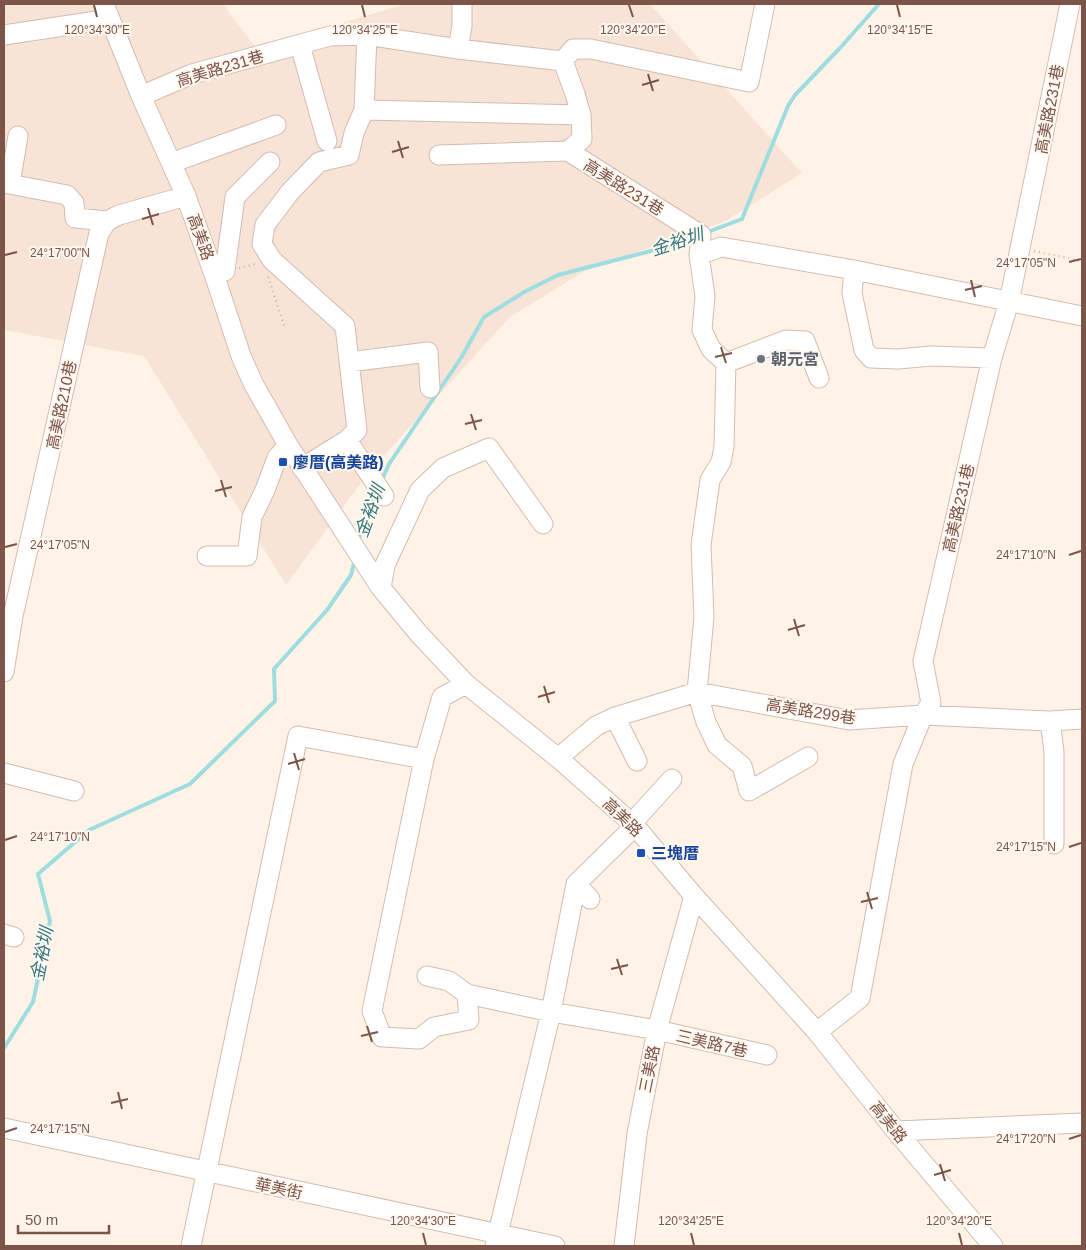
<svg xmlns="http://www.w3.org/2000/svg" width="1086" height="1250" font-family="Arial,'Noto Sans TC',sans-serif">
<rect width="100%" height="100%" fill="#fff3e8"/>
<path fill="#f7e4d6" d="M4,4H223L256,48L406,4H650L802,173L724,222L588,269L510,317L369,472L286,585L144,356L4,330Z"/>
<g fill="none" stroke-linecap="round" stroke-linejoin="round">
<path stroke="#9edddf" stroke-width="4" d="M705,233L742,219L788,106L795,95L840,48L879,4
M381,482L389,464L461,358L484,317L526,291L558,275L678,244L694,238
M358,542L363,521L375,495
M4,1048L33,1002L50,921L38,874L89,830L190,784L275,701L274,669L327,610L351,575L355,559"/>
<defs>
<path id="minor" d="M104,4L141,96L186,196L216,280L241,356L254,385L288,445L381,588L419,634L466,684L558,758L635,826L694,896L817,1032L896,1131L993,1246
M4,35L110,19
M300,45L327,141
M458,49L462,26V4
M563,61L575,94L581,115L582,139L568,151L701,235L699,255L705,296L702,330L711,349L726,363L724,447L721,462L710,480L701,545L704,617L697,692L706,722L717,745L742,766L749,791L808,757
M141,96L192,74L330,36L367,35L458,49L563,61L573,49H591L749,82L765,4
M364,110L581,115
M439,155L568,151
M171,163L276,125
M4,183L67,195L74,203L75,218L107,221
M10,184L18,136
M699,255L721,247L854,270L1082,316
M854,270L852,293L864,350L871,358L898,359L931,356L992,358
M225,271L235,197L270,162
M349,362L428,352L430,388
M726,363L786,340L805,341L819,378
M347,440L384,496
M302,468L347,440L357,430L345,326L272,260L262,244L265,225L290,192L319,162L349,155L354,133L364,110L367,35
M207,556H247L252,517L265,490L277,458L288,445
M381,588L385,565L420,490L443,468L489,448L543,524
M4,672L13,616L99,233L107,221L119,215L186,196
M466,684L442,697L424,759L372,1011L382,1037L419,1039L434,1027L469,1020L467,994L551,1012L657,1030L767,1055
M615,717L637,761
M1050,721L1054,751V844
M558,758L596,726L615,717L697,692L849,720L923,715L1050,721L1082,719
M4,773L74,791
M632,823L672,779
M576,884L590,899
M4,934L14,937
M427,976L449,981L467,994
M817,1032L860,998L903,764L923,715L931,703L923,661L992,358L1009,302L1070,4
M4,1128L555,1246
M896,1131L1082,1123
M191,1246L298,736L424,759
M495,1246L551,1012L576,884L635,826
M624,1246L637,1134L657,1030L694,896"/>
</defs>
<use href="#minor" stroke="#d5bbaf" stroke-width="21"/>
<path stroke="#deaf9e" stroke-width="2.5" stroke-dasharray="1 4" stroke-linecap="butt" d="M1034,251L1082,261
M239,268L256,264
M268,277L285,328"/>
<use href="#minor" stroke="#fff" stroke-width="19"/>
</g>
<path fill="none" stroke="#7d5448" stroke-width="2" d="M94,5L97,17M362,5L365,17M629,5L633,17M897,5L900,17M648,74L653,91M642,85L659,80M398,141L403,158M392,152L409,147M148,208L153,225M142,219L159,214M5,255L17,252M1069,262L1081,259M971,280L975,297M965,290L982,286M721,347L726,363M715,357L732,353M471,414L476,430M465,424L482,420M221,480L226,497M215,491L232,487M5,547L17,544M1069,555L1081,551M794,619L799,636M788,630L805,625M544,686L549,703M538,697L555,692M294,753L299,770M288,764L305,759M5,840L17,836M1069,847L1081,843M867,892L872,909M861,902L878,898M617,959L622,975M611,969L628,965M367,1026L372,1042M361,1036L378,1032M118,1092L122,1109M111,1103L128,1099M5,1132L17,1128M1069,1139L1081,1135M940,1164L945,1181M934,1175L951,1170M423,1233L426,1245M691,1233L694,1245M959,1233L962,1245"/>
<circle fill="#6b7280" stroke="#fff8f1" stroke-width="2" cx="761" cy="359" r="5"/>
<g fill="#1a4fb4" stroke="#fff8f1" stroke-width="2">
<rect x="278" y="457" width="10" height="10" rx="2.5"/>
<rect x="636" y="848" width="10" height="10" rx="2.5"/>
</g>
<g text-anchor="middle" stroke-width="4" stroke-linejoin="round" paint-order="stroke">
<g font-size="16" fill="#7d5448" stroke="#fff8f1">
<text transform="translate(220 68) rotate(-17)" y="6">高美路231巷</text>
<text transform="translate(1049 109) rotate(-79)" y="6">高美路231巷</text>
<text transform="translate(624 187) rotate(32)" y="6">高美路231巷</text>
<text transform="translate(201 237) rotate(70)" y="6">高美路</text>
<text transform="translate(61 405) rotate(-78)" y="6">高美路210巷</text>
<text transform="translate(958 508) rotate(-77)" y="6">高美路231巷</text>
<text transform="translate(811 711) rotate(9)" y="6">高美路299巷</text>
<text transform="translate(623 817) rotate(44)" y="6">高美路</text>
<text transform="translate(712 1043) rotate(13)" y="6">三美路7巷</text>
<text transform="translate(649 1069) rotate(-79)" y="6">三美路</text>
<text transform="translate(889 1122) rotate(51)" y="6">高美路</text>
<text transform="translate(279 1188) rotate(12)" y="6">華美街</text>
</g>
<g font-size="16" font-weight="bold" fill="#5b616d" stroke="#fff8f1" text-anchor="start">
<text x="771" y="365">朝元宮</text>
</g>
<g font-size="16" font-weight="bold" fill="#164399" stroke="#fff8f1" text-anchor="start">
<text x="293" y="468">廖厝(高美路)</text>
<text x="651" y="859">三塊厝</text>
</g>
<g font-size="18" font-style="italic" fill="#36797c" stroke="#fff8f1">
<text transform="translate(677 242) rotate(-18)" y="6">金裕圳</text>
<text transform="translate(370 511) rotate(-70)" y="6">金裕圳</text>
<text transform="translate(42 954) rotate(-79)" y="6">金裕圳</text>
</g>
</g>
<g font-size="12" text-anchor="middle" fill="#7d5448" stroke="#fff8f1" stroke-width="4" stroke-linejoin="round" paint-order="stroke">
<text x="97" y="34">120°34'30"E</text>
<text x="365" y="34">120°34'25"E</text>
<text x="633" y="34">120°34'20"E</text>
<text x="900" y="34">120°34'15"E</text>
<text x="60" y="257">24°17'00"N</text>
<text x="1026" y="267">24°17'05"N</text>
<text x="60" y="549">24°17'05"N</text>
<text x="1026" y="559">24°17'10"N</text>
<text x="60" y="841">24°17'10"N</text>
<text x="1026" y="851">24°17'15"N</text>
<text x="60" y="1133">24°17'15"N</text>
<text x="1026" y="1143">24°17'20"N</text>
<text x="423" y="1225">120°34'30"E</text>
<text x="691" y="1225">120°34'25"E</text>
<text x="959" y="1225">120°34'20"E</text>
</g>
<rect width="1086" height="1250" fill="none" stroke="#7d5448" stroke-width="10"/>
<path d="M18 1225v8h91v-8" fill="none" stroke="#7d5448" stroke-width="2.5"/>
<text x="25" y="1225" font-size="15" fill="#7d5448" stroke="#fff8f1" stroke-width="4" paint-order="stroke">50 m</text>
</svg>
